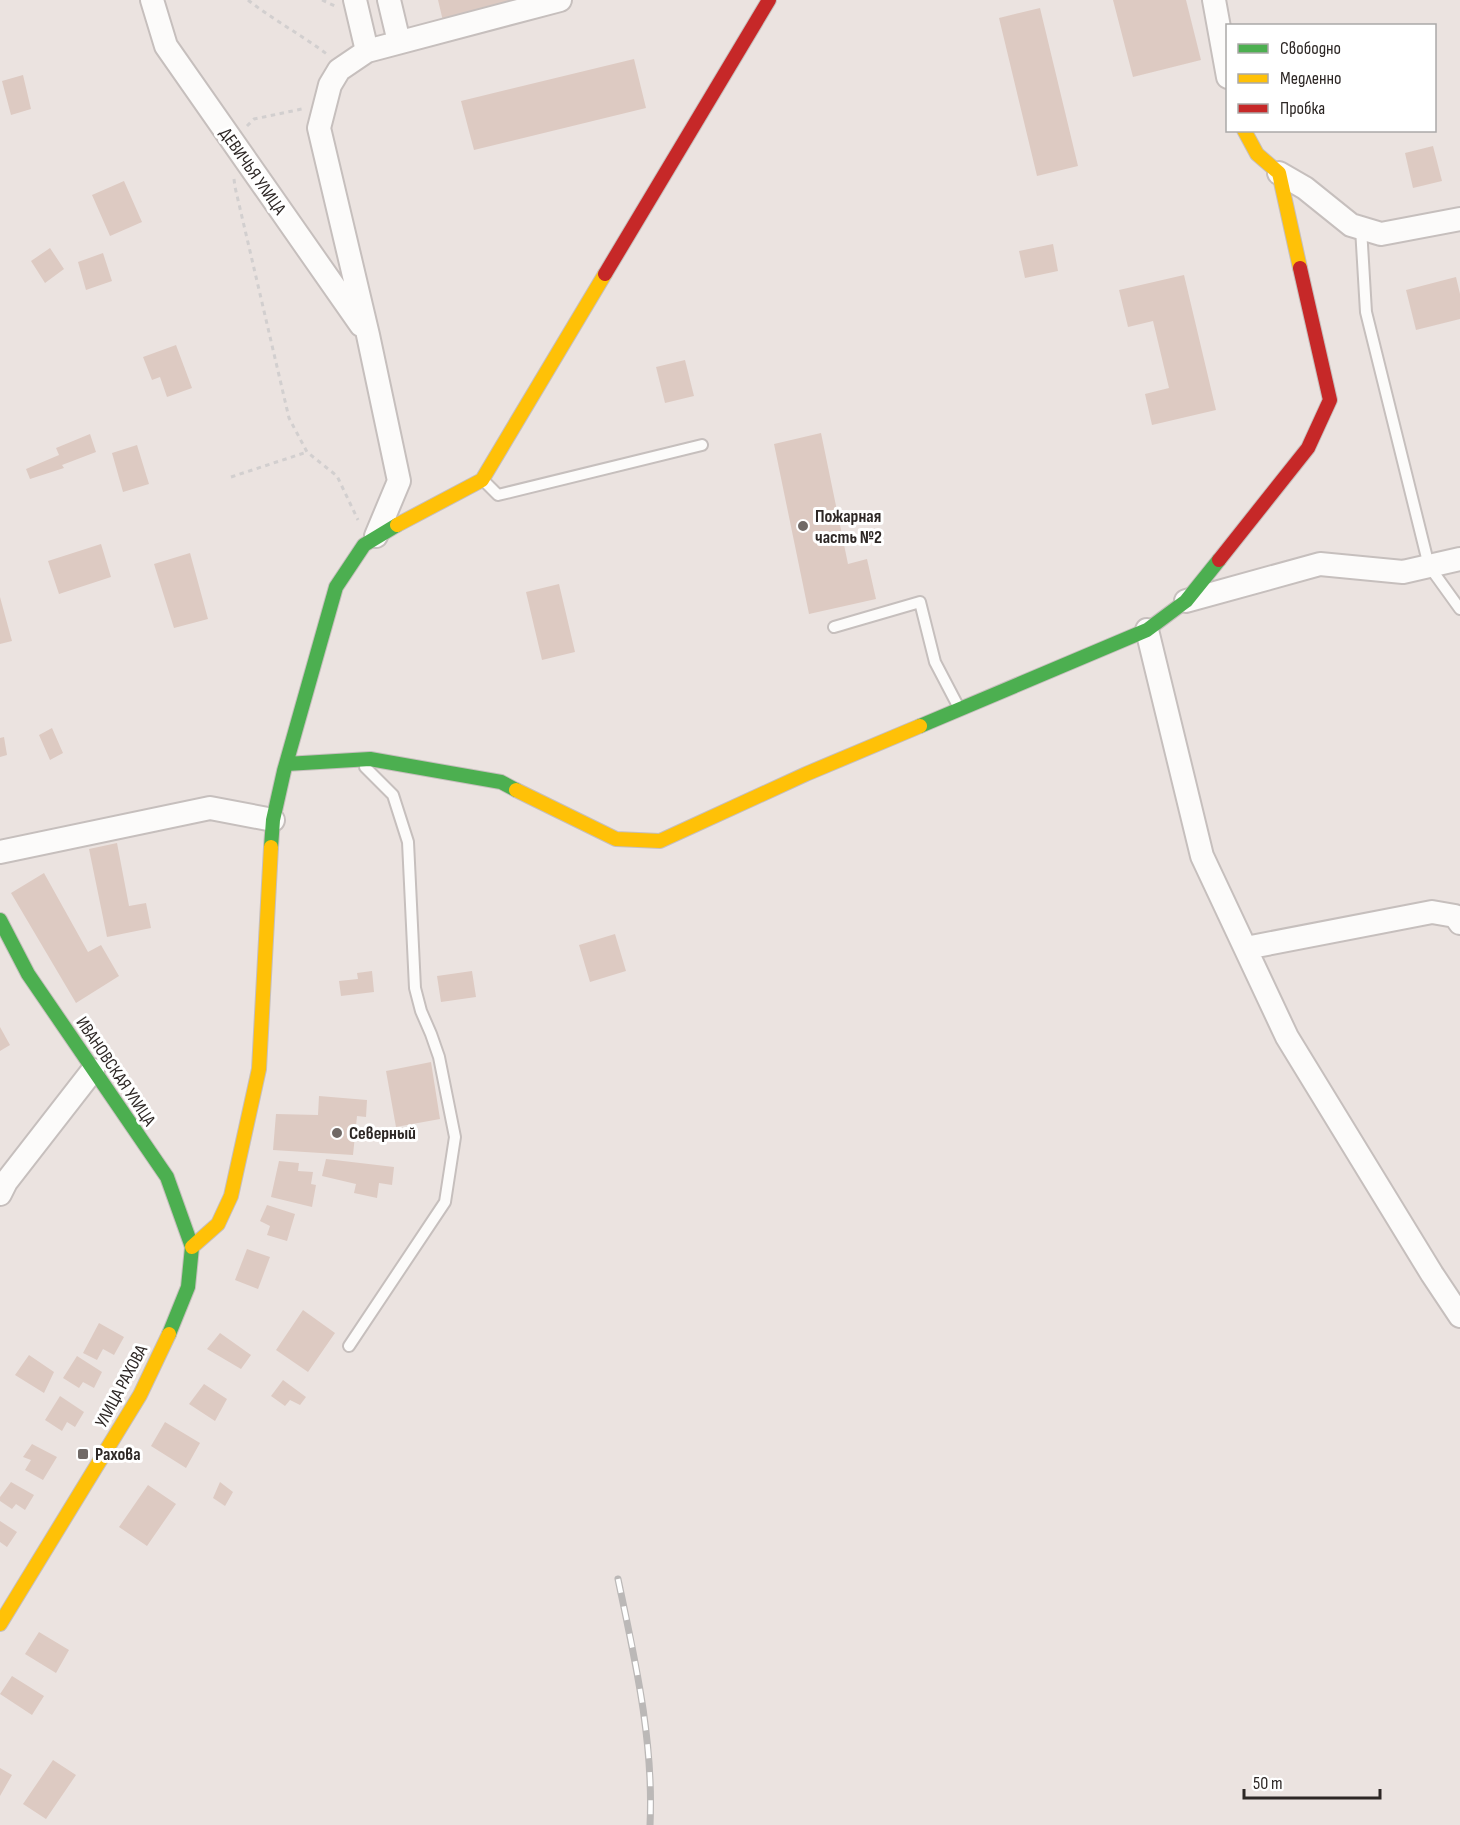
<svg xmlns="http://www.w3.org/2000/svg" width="1460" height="1825" font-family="'Sofia Sans Condensed',sans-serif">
<rect width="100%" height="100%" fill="#ebe3e0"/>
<path fill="#ddcac2" d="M438,0H524L443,21Z
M1113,0H1186L1201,60L1133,77Z
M1040,8L1078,166L1037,176L999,18Z
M634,59L646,108L474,150L461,101Z
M23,75L31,109L11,115L2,81Z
M1433,146L1442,181L1413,188L1405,153Z
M124,181L142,222L110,236L92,195Z
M1053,244L1058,271L1025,278L1019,251Z
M50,248L64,269L45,283L31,261Z
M103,253L112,281L86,290L78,262Z
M1184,275L1216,410L1152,425L1145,394L1169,388L1153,321L1128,327L1119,290Z
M1456,277L1460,294V319L1416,330L1406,290Z
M176,345L192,388L167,397L160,377L152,380L143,357Z
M685,360L694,396L665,403L656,367Z
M821,433L848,564L867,559L876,599L809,614L774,444Z
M90,434L96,452L62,465L64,468L30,479L26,469L59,455L56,448Z
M137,445L149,484L123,492L112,453Z
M101,544L111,577L59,594L48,561Z
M190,553L208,619L174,628L154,564Z
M559,584L575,652L542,660L526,592Z
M0,597L12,641L0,644Z
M52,728L63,753L50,760L39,735Z
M4,737L7,755L0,757V738Z
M117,843L129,906L146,903L151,928L107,937L89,849Z
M44,873L88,952L101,945L119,976L76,1003L11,893Z
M615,934L626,971L590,982L579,945Z
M372,971L374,992L341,996L339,981L358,979L357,973Z
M472,971L476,997L441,1002L437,976Z
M0,1027L10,1045L0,1051Z
M431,1062L440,1119L396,1127L386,1071Z
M319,1096L367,1100L366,1117L357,1116L353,1155L273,1150L276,1114L318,1115Z
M326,1159L394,1167L392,1185L379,1183L377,1198L354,1193L356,1184L322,1176Z
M279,1161L299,1163L298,1171L313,1172L311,1184L316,1185L312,1207L271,1197Z
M267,1205L295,1214L287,1241L267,1235L270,1226L260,1221Z
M247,1249L270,1257L258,1289L235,1280Z
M303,1310L335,1333L308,1372L276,1350Z
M99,1323L124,1337L114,1355L103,1349L97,1360L83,1353Z
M220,1333L251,1355L241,1369L207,1349Z
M29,1355L54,1372L44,1393L15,1375Z
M77,1356L102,1372L94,1388L83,1382L79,1388L63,1378Z
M283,1380L306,1397L300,1405L290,1400L285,1406L271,1396Z
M204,1384L227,1399L215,1421L189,1404Z
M60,1396L84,1412L75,1427L67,1422L62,1431L45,1420Z
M165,1422L200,1443L186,1468L151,1446Z
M32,1444L57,1457L43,1480L25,1470L31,1460L23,1457Z
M11,1482L34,1495L25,1510L16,1504L12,1509L0,1501V1497Z
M220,1482L233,1492L225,1506L213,1498Z
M148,1485L176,1504L147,1546L119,1527Z
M0,1521L17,1532L7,1547L0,1542Z
M39,1632L69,1650L56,1673L25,1654Z
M12,1676L44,1696L32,1715L0,1694Z
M53,1760L76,1775L46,1819L23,1804Z
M0,1768L12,1775L0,1796Z"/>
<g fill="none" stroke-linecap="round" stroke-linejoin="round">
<defs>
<path id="lane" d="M1361,228L1366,312L1429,566L1460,609
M483,480L498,495L702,445
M834,627L920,602L935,662L958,706
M349,1346L445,1202L455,1137L439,1057L431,1034L421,1011L415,988L408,842L393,795L365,767"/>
<path id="street" d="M152,0L166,46L361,325
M355,0L367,51
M389,0L399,42
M1214,0L1228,77
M1279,173L1305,188L1351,225L1381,234L1460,219
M376,536L399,481L368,335L319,128L330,85L339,70L367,51L560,0
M1186,601L1320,564L1403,572L1460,559
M1147,630L1202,856L1287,1037L1432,1274L1460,1316
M0,852L210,808L273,820
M1246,948L1432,912L1455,916L1460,923
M0,1194L6,1182L93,1070"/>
<path id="fast" d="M920,726L1147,630L1186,601L1219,560
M286,764L370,759L501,782L516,790
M271,847L273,820L284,771L336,587L364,545L397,525
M0,920L28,974L167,1177L192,1247L188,1287L169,1334"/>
<path id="slow" d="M1244,130L1257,154L1279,173L1300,268
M397,525L482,480L605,274
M516,790L616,839L660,841L806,774L920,726
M192,1247L218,1224L231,1196L259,1069L271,847
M0,1624L140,1395L169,1334"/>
<path id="jam" d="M605,274L769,0
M1219,560L1308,448L1330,400L1300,268"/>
</defs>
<use href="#lane" stroke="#c6bfbd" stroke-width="14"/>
<use href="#street" stroke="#c6bfbd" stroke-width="26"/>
<use href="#fast" stroke="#c6bfbd" stroke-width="16"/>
<use href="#slow" stroke="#c6bfbd" stroke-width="16"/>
<use href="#jam" stroke="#c6bfbd" stroke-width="16"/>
<path stroke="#d2cfcf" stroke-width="3" stroke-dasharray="4.5 4.5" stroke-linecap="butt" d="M248,0C273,20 302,35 328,55
M322,0L337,7
M247,126L254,119L302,109
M234,179L235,187L289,418L307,452L337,476L358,520
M231,477L307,452"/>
<use href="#lane" stroke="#fcfbfa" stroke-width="10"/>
<use href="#street" stroke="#fcfbfa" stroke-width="22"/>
<use href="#fast" stroke="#4caf50" stroke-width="14"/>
<use href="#slow" stroke="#ffc107" stroke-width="14"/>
<use href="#jam" stroke="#c62828" stroke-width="14"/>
<defs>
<path id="rail" d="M618,1579C635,1660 654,1742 650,1825"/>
</defs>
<use href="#rail" stroke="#bbb8b7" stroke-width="7"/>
<use href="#rail" stroke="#fff" stroke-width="4.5" stroke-dasharray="14" stroke-linecap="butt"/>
</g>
<g fill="#706966" stroke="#fff" stroke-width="2">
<circle cx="803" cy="526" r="6"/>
<circle cx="337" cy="1133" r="6"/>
<rect x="77" y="1448" width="12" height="12" rx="3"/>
</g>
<g text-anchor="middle" stroke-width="6" stroke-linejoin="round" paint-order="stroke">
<g font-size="18" fill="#2d2725" stroke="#fff">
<text transform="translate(253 171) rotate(55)" y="6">ДЕВИЧЬЯ УЛИЦА</text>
<text transform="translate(116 1071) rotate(56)" y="6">ИВАНОВСКАЯ УЛИЦА</text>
<text transform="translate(121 1386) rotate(-62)" y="6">УЛИЦА РАХОВА</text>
</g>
<g font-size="18" font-weight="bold" fill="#2d2725" stroke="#fff" text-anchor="start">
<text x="815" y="522">Пожарная<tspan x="815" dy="21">часть №2</tspan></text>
<text x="349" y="1139">Северный</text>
<text x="95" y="1460">Рахова</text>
</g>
</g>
<rect x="1226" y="24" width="210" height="108" fill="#ffffff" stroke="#aba9a8" stroke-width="1.5"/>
<rect x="1238" y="44" width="30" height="9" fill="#4caf50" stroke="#aba9a8" stroke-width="1.5"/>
<text x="1280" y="54" font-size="18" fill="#2d2725">Свободно</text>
<rect x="1238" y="74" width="30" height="9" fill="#ffc107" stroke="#aba9a8" stroke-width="1.5"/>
<text x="1280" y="84" font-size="18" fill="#2d2725">Медленно</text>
<rect x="1238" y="104" width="30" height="9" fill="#c62828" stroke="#aba9a8" stroke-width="1.5"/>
<text x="1280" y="114" font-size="18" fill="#2d2725">Пробка</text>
<path d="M1244 1789v9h136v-9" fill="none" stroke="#2d2725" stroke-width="3"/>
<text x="1253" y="1789" font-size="18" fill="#2d2725" stroke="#ffffff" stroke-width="4.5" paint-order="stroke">50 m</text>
</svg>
